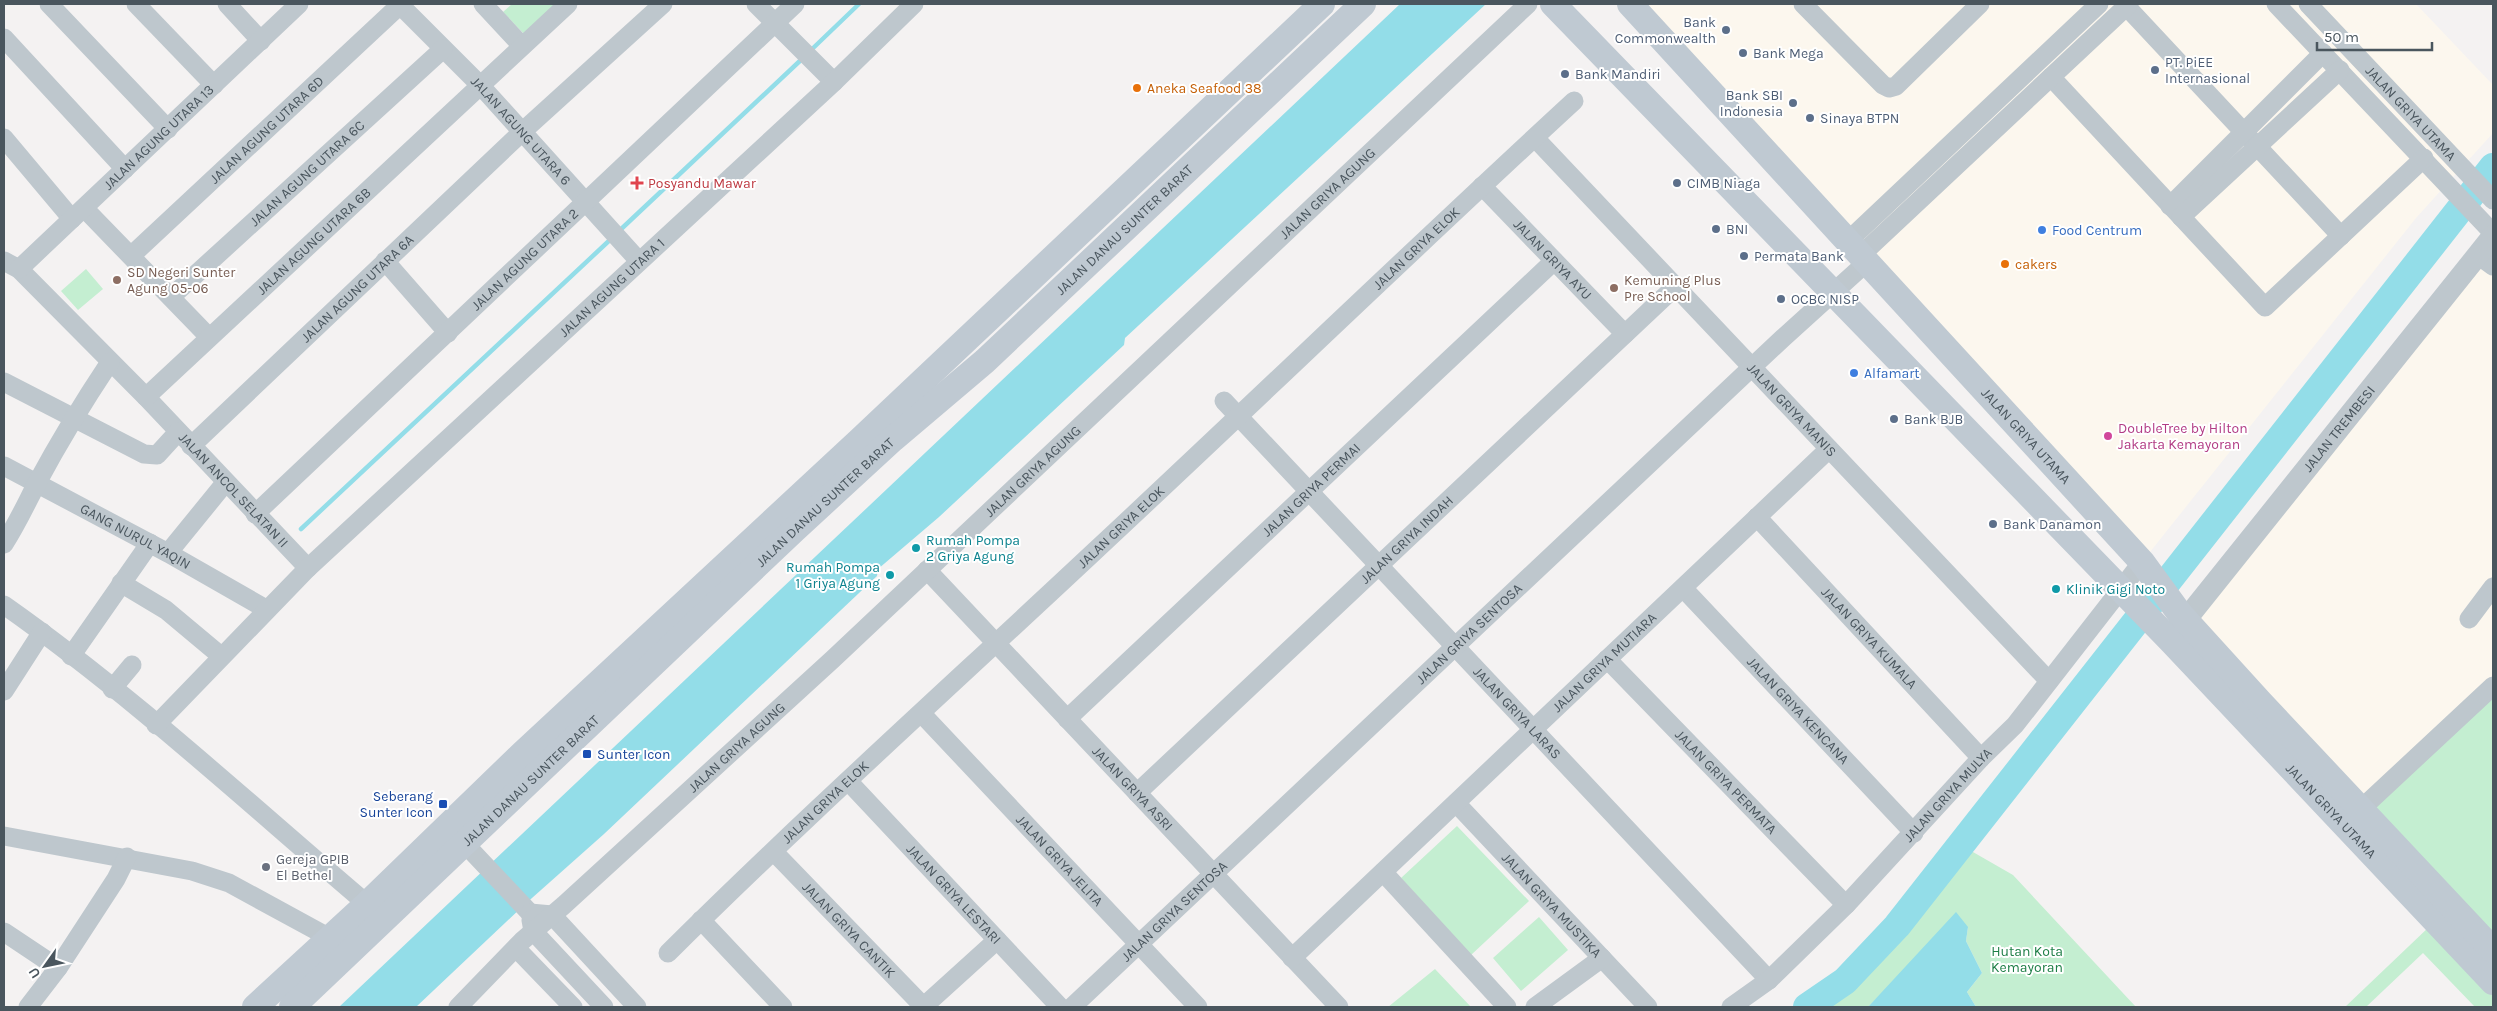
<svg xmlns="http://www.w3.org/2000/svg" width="2497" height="1011" font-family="Karla,sans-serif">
<rect width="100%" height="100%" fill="#f4f2f2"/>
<path fill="#fcf7ee" d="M1640,4H2416L2493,85V133L2416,218L2142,562Z
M2493,234V685L2361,809L2186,620Z"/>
<path fill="#c4eed1" d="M512,4H561L526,36L503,12Z
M86,269L103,289L78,310L61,291Z
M2493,685V950L2361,809Z
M1457,826L1529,901L1471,955L1401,878Z
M1966,848L2013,875L2136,1007H1976L1967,992L1982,973L1966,941L1968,927L1883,992L1868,1007H1822C1880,966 1922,903 1966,848Z
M1539,917L1568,950L1521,991L1493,958Z
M2430,926L2493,995V1007H2475L2423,953L2366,1007H2345Z
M1435,969L1471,1007H1388Z"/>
<path fill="#93dde8" d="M1400,4H1486L1125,338L1124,345L939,517L878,569L877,576L604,834L523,906L416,1007H339Z
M1956,912L1968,927L1966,941L1982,973L1967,992L1976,1007H1868Z"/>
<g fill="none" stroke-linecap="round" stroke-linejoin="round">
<path stroke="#93dde8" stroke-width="4.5" d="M809,52L859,4
M618,232L803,58
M301,529L612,238"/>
<path stroke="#93dde8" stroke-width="28" d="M1807,1007L1845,981L1897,926L2493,167"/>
<g stroke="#bec7cd" stroke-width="19">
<path d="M49,4L168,129"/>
<path d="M136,4L214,85"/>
<path d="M227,4L261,41"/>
<path id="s1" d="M399,4L480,85L639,261"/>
<path d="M483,4L522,46"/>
<path d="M756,4L834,82"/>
<path d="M1803,4L1883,85L1889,88L1896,86L1980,4"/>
<path d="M2276,4L2493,233"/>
<path id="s2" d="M2308,4L2493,200"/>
<path d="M2126,6L2341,236"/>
<path d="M4,38L125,169"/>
<path d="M2051,77L2265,307L2424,158"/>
<path d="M4,138L72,219"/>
<path id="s3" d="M1535,138L2049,681"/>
<path id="s4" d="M1482,186L1625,334"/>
<path d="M2170,206L2323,53"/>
<path d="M84,208L209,337"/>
<path d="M2181,217L2340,70"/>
<path d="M1848,241L2099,4"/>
<path id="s5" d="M132,255L400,5"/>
<path d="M1861,255L2129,4"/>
<path d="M2478,255L2493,266"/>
<path id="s6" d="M4,261L19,269L146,397L308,568"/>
<path d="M385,261L448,333"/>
<path id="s7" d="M19,269L299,4"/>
<path id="s8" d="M171,297L443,49"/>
<path d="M4,382L144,454L157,455L178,432"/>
<path id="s9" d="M146,397L568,4"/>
<path id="s10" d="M1224,401L1769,980"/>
<path id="s11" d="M191,446L523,131L663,4"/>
<path id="s12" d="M4,466L168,553L266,609"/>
<path id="s13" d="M255,514L795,4"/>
<path id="s14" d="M1757,517L1981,758"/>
<path d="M4,544C17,524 26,504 37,483C59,442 84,401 110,362"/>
<path d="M168,553L225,483"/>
<path id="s15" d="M927,570L1339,1007"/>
<path d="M121,583L166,610L221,656"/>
<path id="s16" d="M1683,588L1914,833"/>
<path d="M4,605C132,695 248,803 367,904"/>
<path d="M2469,619L2493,587"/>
<path d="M71,656L150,543"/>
<path id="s17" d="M1607,659L1846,905"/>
<path d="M112,689L132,665"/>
<path d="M4,691L42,632"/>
<path id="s18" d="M922,714L1198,1007"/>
<path id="s19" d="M1067,719L1554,261"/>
<path id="s20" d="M156,725L308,568L834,82L914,4"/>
<path id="s21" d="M848,781L1060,1007"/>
<path id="s22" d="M1137,793L1676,286"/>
<path id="s23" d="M1456,803L1648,1007"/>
<path d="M2361,809L2493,686"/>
<path d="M4,836L192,871L229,883L330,938"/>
<path d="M465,844L530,913"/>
<path id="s24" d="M774,852L924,1007"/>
<path d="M1383,872L1507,1007"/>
<path d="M530,913L552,915L637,1007"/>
<path d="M531,920L533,931L604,1007"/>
<path d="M701,920L783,1007"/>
<path d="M4,932L58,968L116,879L127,857"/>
<path d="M516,948L573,1007"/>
<path id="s25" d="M668,953C807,815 953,684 1096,550C1256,401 1413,249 1574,101"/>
<path id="s26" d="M1292,958L1829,449"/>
<path d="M28,1007L58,968"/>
<path id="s27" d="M458,1007L522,941L564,905L833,659L1528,4"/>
<path d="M923,1007L997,940"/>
<path id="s28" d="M1072,1007L1783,338L1867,262"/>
<path d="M1535,1007L1602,958"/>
<path id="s29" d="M1731,1007L1769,980L1846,905L1981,758L2015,725L2142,562"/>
</g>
<path stroke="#bec7cd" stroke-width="22" id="s30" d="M2175,633L2493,236"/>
<g stroke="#bfc9d2" stroke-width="26">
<path id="s31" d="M1553,4L2170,640L2493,982"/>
<path id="s32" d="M1630,4L2142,562L2180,614L2260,702L2493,950"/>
<path d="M255,1007L367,904L523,753L860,440L1322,4"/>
<path id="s33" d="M292,1007L794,530L893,439L985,361L1363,4"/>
</g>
</g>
<g fill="#5c6f8a" stroke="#fff" stroke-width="2">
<circle cx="1726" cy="30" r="5"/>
<circle cx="1743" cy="53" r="5"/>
<circle cx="2155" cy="70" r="5"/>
<circle cx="1565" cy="74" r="5"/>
<circle cx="1793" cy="103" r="5"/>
<circle cx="1810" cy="118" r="5"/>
<circle cx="1677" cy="183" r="5"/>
<circle cx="1716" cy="229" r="5"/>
<circle cx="1744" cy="256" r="5"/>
<circle cx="1781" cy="299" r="5"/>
<circle cx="1894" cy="419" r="5"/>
<circle cx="1993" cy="524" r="5"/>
</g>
<g fill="#e8710a" stroke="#fff" stroke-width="2">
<circle cx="1137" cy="88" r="5"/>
<circle cx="2005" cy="264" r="5"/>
</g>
<path fill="#e0444e" stroke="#fff" stroke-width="2" d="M634.5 175.5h5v5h5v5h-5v5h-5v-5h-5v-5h5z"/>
<g fill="#3f7fe0" stroke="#fff" stroke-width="2">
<circle cx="2042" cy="230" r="5"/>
<circle cx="1854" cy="373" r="5"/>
</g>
<g fill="#8d6e63" stroke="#fff" stroke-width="2">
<circle cx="117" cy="280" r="5"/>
<circle cx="1614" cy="288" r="5"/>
</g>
<circle fill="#d1479c" stroke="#fff" stroke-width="2" cx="2108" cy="436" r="5"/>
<g fill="#0f9aa8" stroke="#fff" stroke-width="2">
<circle cx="916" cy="548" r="5"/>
<circle cx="890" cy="575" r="5"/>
<circle cx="2056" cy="589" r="5"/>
</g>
<g fill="#1a4fb4" stroke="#fff" stroke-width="2">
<rect x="582" y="749" width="10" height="10" rx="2.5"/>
<rect x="438" y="799" width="10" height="10" rx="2.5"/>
</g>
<circle fill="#6b7280" stroke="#fff" stroke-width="2" cx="266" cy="867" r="5"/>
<g text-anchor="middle" stroke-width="4" stroke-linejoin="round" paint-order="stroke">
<g font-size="14" fill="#4e5e75" stroke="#fff" text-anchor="start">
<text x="1716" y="27" text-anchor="end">Bank<tspan x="1716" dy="16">Commonwealth</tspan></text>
<text x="1753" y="58">Bank Mega</text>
<text x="2165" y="67">PT. PiEE<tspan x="2165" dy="16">Internasional</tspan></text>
<text x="1575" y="79">Bank Mandiri</text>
<text x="1783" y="100" text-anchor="end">Bank SBI<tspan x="1783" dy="16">Indonesia</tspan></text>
<text x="1820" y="123">Sinaya BTPN</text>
<text x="1687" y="188">CIMB Niaga</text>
<text x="1726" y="234">BNI</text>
<text x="1754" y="261">Permata Bank</text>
<text x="1791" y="304">OCBC NISP</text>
<text x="1904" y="424">Bank BJB</text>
<text x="2003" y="529">Bank Danamon</text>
</g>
<g font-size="14" fill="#c56008" stroke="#fff" text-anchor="start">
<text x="1147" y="93">Aneka Seafood 38</text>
<text x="2015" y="269">cakers</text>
</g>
<g font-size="14" fill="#4a565e" stroke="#fff">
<text dy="5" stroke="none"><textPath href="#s2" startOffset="150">JALAN GRIYA UTAMA</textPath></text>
<text dy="5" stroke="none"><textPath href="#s5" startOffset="184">JALAN AGUNG UTARA 6D</textPath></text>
<text dy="5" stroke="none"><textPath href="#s1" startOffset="176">JALAN AGUNG UTARA 6</textPath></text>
<text dy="5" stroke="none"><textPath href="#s7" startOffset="192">JALAN AGUNG UTARA 13</textPath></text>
<text dy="5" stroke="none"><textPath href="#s8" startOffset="184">JALAN AGUNG UTARA 6C</textPath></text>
<text dy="5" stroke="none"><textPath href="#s27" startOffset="1191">JALAN GRIYA AGUNG</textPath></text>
<text dy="5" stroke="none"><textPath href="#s33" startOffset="1139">JALAN DANAU SUNTER BARAT</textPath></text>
<text dy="5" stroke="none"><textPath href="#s9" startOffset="229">JALAN AGUNG UTARA 6B</textPath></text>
<text dy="5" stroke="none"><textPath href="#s25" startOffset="1028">JALAN GRIYA ELOK</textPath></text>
<text dy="5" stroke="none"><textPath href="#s13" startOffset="371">JALAN AGUNG UTARA 2</textPath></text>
<text dy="5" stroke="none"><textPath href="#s4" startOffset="102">JALAN GRIYA AYU</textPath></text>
<text dy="5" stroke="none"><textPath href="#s20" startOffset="632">JALAN AGUNG UTARA 1</textPath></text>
<text dy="5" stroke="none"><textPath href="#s11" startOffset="229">JALAN AGUNG UTARA 6A</textPath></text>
<text dy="5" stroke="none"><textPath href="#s3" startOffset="374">JALAN GRIYA MANIS</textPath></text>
<text dy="5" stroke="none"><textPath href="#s30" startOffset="262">JALAN TREMBESI</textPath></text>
<text dy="5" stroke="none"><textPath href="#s32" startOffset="586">JALAN GRIYA UTAMA</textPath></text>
<text dy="5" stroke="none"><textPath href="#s27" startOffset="786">JALAN GRIYA AGUNG</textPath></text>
<text dy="5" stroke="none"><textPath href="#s6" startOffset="325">JALAN ANCOL SELATAN II</textPath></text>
<text dy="5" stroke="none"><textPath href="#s19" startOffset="335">JALAN GRIYA PERMAI</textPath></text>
<text dy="5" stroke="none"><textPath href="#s33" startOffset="734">JALAN DANAU SUNTER BARAT</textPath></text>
<text dy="5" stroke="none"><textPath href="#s25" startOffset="622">JALAN GRIYA ELOK</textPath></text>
<text dy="5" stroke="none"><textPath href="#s12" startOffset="149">GANG NURUL YAQIN</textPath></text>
<text dy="5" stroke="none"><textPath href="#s22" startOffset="370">JALAN GRIYA INDAH</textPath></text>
<text dy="5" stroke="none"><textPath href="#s28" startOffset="545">JALAN GRIYA SENTOSA</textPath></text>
<text dy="5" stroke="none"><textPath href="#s14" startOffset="165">JALAN GRIYA KUMALA</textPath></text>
<text dy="5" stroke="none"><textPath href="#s26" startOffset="430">JALAN GRIYA MUTIARA</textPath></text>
<text dy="5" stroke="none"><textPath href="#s16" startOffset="168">JALAN GRIYA KENCANA</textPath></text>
<text dy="5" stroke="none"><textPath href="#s10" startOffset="428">JALAN GRIYA LARAS</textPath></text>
<text dy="5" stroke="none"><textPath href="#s27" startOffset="381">JALAN GRIYA AGUNG</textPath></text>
<text dy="5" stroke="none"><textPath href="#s33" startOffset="329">JALAN DANAU SUNTER BARAT</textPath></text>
<text dy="5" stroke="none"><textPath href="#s17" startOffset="171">JALAN GRIYA PERMATA</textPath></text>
<text dy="5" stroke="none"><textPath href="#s15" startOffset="300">JALAN GRIYA ASRI</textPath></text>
<text dy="5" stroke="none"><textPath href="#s29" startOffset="304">JALAN GRIYA MULYA</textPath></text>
<text dy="5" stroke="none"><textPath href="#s25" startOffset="218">JALAN GRIYA ELOK</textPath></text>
<text dy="5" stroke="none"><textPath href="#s31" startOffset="1121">JALAN GRIYA UTAMA</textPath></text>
<text dy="5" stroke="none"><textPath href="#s18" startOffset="201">JALAN GRIYA JELITA</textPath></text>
<text dy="5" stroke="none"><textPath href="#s21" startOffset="155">JALAN GRIYA LESTARI</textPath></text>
<text dy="5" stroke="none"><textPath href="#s23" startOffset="140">JALAN GRIYA MUSTIKA</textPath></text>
<text dy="5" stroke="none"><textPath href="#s28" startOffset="140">JALAN GRIYA SENTOSA</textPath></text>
<text dy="5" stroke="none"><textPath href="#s24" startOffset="108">JALAN GRIYA CANTIK</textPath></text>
</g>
<g font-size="14" fill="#be3a42" stroke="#fff" text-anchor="start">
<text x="648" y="188">Posyandu Mawar</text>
</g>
<g font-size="14" fill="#366cbe" stroke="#fff" text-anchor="start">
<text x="2052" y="235">Food Centrum</text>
<text x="1864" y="378">Alfamart</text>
</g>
<g font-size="14" fill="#785e54" stroke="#fff" text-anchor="start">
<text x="127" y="277">SD Negeri Sunter<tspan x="127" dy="16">Agung 05-06</tspan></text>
<text x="1624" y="285">Kemuning Plus<tspan x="1624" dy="16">Pre School</tspan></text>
</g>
<g font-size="14" fill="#b23c85" stroke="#fff" text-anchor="start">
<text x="2118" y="433">DoubleTree by Hilton<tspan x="2118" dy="16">Jakarta Kemayoran</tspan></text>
</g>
<g font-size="14" fill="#0d838f" stroke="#fff" text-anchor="start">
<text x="926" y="545">Rumah Pompa<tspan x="926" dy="16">2 Griya Agung</tspan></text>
<text x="880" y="572" text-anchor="end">Rumah Pompa<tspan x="880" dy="16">1 Griya Agung</tspan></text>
<text x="2066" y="594">Klinik Gigi Noto</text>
</g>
<g font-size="14" fill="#164399" stroke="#fff" text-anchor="start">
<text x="597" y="759">Sunter Icon</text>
<text x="433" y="801" text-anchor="end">Seberang<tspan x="433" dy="16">Sunter Icon</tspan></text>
</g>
<g font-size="14" fill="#5b616d" stroke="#fff" text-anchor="start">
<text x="276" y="864">Gereja GPIB<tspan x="276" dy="16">El Bethel</tspan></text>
</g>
<g font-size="14" fill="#1d7e46" stroke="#fff">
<text x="2027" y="956">Hutan Kota<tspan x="2027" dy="16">Kemayoran</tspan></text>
</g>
</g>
<rect width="2497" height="1011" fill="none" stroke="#4a565e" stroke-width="10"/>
<g transform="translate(45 966) rotate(237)" stroke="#ffffff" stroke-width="4" paint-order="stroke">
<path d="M0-4L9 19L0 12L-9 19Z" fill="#4a565e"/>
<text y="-8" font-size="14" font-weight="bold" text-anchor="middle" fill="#4a565e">U</text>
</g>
<path d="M2317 42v8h115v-8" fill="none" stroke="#4a565e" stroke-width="2.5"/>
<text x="2324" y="42" font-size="15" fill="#4a565e" stroke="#ffffff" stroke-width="4" paint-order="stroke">50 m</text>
</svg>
